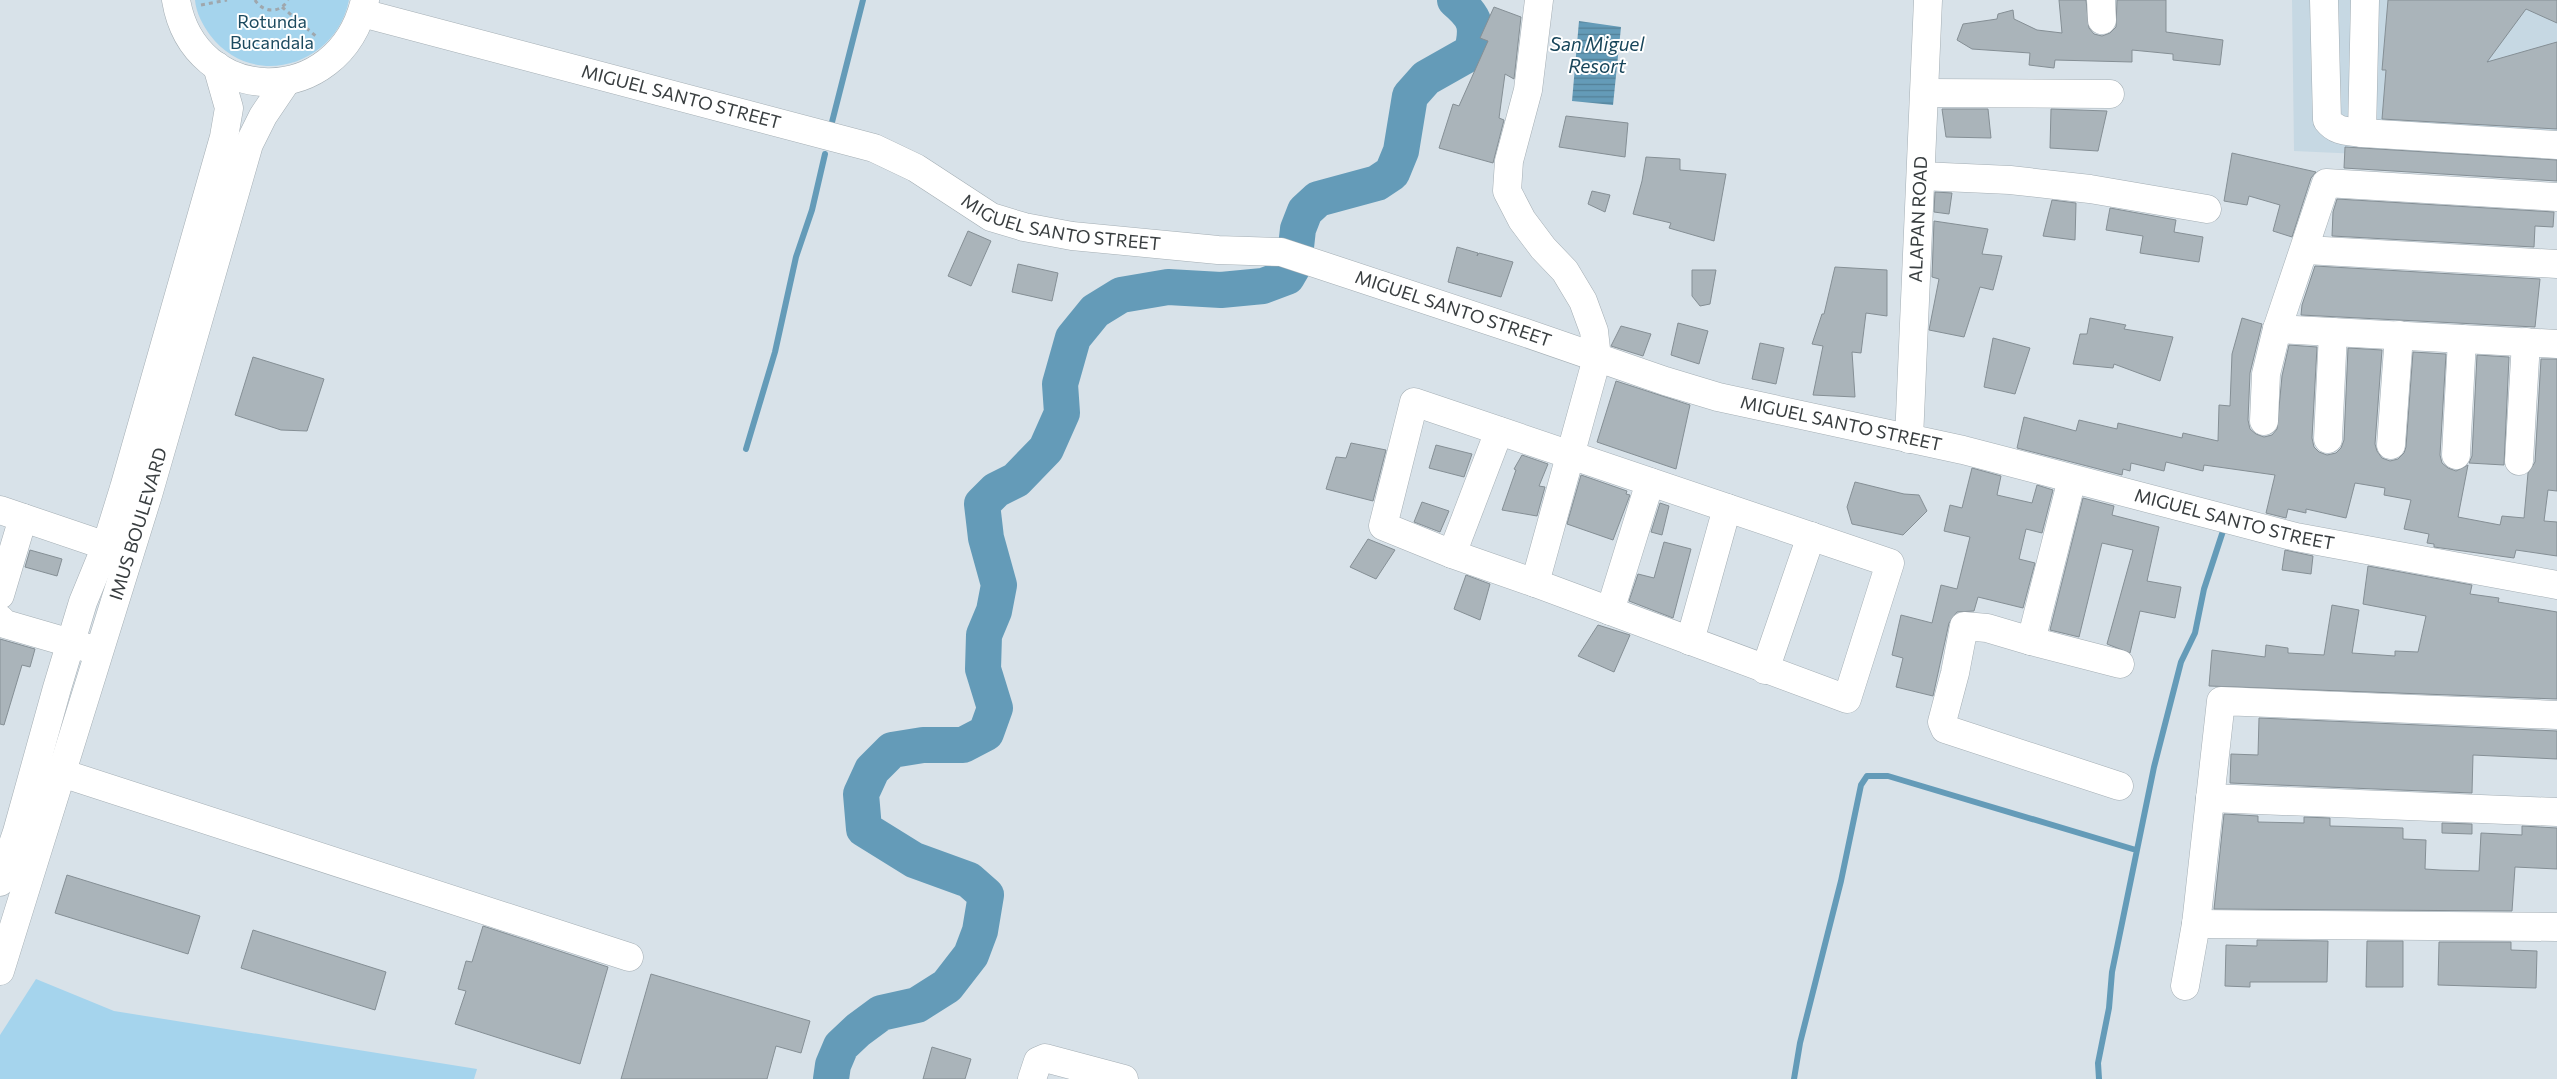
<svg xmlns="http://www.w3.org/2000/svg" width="2557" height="1079" font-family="Commissioner,sans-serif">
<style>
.built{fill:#c6d8e3}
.green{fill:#a5d4ed}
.water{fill:url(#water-rules)}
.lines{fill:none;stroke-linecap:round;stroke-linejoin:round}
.stream{stroke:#649bb8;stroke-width:6}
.river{stroke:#649bb8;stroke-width:36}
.building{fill:#aab4ba;stroke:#858f95}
.minor-casing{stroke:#a4aeb4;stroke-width:29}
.major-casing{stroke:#a4aeb4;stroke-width:29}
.path{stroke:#9fa7ad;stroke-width:3;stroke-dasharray:4 4;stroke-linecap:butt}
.minor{stroke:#fff;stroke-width:28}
.major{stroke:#fff;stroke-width:28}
.labels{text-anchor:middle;stroke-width:4;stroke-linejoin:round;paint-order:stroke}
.park-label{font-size:18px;fill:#1c4a5f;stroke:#fff}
.street-label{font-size:18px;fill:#393e40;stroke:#fff}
.water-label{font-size:19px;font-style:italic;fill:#17455a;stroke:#fff}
</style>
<defs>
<pattern id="water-rules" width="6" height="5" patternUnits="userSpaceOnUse" patternTransform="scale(1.25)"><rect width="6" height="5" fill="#649bb8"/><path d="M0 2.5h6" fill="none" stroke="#538097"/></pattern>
</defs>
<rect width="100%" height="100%" fill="#d8e2e9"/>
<path class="built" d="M2292,0H2557V163L2294,151Z"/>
<path class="green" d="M195,0H349C336,66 252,91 210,35C203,25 196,13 195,0Z
M36,979L114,1011L477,1069L474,1079H0V1035Z"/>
<path class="water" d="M1579,21L1621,27L1613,105L1572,101Z"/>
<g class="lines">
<path class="stream" d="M830,130L863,0
M746,449L775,352L796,257L812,210L825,154
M1794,1079L1800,1043L1841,881L1861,785L1867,776H1888L2136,850
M2099,1079L2098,1063L2109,1008L2112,972L2154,767L2181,662L2195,633L2204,589L2223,531"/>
<path class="river" d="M831,1079L833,1065L841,1046L858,1030L881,1013L917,1005L947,986L971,955L980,931L986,895L969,880L914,860L864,829L861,794L872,770L892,750L923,745H963L986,733L995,708L983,669L984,635L994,611L999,585L986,538L982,504L996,490L1016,480L1046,449L1062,413L1060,384L1073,338L1095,311L1121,295L1168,287L1221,290L1263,286L1287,277L1294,265L1298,229L1305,211L1318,199L1377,183L1392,173L1401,151L1410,96L1426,78L1472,52C1478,25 1476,18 1455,0"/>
</g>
<path class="building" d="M2059,0H2086L2089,28L2094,34L2102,36L2110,33L2116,27L2117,0H2166V32L2223,40L2220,65L2173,60V54L2132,50V62L2055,60L2054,68L2029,65L2030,53L1972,49L1957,40L1963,24L1997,19L1998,14L2013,10L2014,19L2037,30L2062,33Z
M2388,0H2557V23L2526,9L2487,62L2557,42V129L2382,119L2386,70H2382Z
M1494,7L1521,17L1514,79L1505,74L1499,118L1504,120L1493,163L1439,148L1453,104L1459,106L1488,41L1480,38Z
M1942,109H1988L1991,138L1946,137Z
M2051,109L2107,111L2098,151L2050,148Z
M1566,116L1628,123L1625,157L1559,147Z
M2345,147L2557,160V181L2344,168Z
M2232,153L2316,172L2311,178L2292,237L2273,231L2280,205L2249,196L2247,205L2224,201Z
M1646,157L1680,159V170L1726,174L1714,241L1669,228L1671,223L1633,214L1642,181Z
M1592,191L1610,195L1605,212L1588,204Z
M1935,192L1952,193L1949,214L1934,212Z
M2337,199L2554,212L2553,227L2535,226L2534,247L2332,236L2333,212Z
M2052,200L2076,203L2075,240L2043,236Z
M2110,208L2176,220L2174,232L2203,237L2199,262L2140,253L2143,236L2106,230Z
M1934,221L1988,229L1982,254L2002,256L1993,290L1980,287L1964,337L1929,330L1939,279L1932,277Z
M968,231L991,241L971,286L948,276Z
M1457,247L1478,253L1477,256L1479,253L1513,262L1501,297L1448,282Z
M1018,264L1058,273L1052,301L1012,292Z
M2315,266L2540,279L2535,327L2301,315L2302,305Z
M1835,267L1887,270V316L1866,313L1861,353L1852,352L1855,397L1813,395L1823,346L1812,344L1822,314H1824Z
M1692,270H1716L1710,304L1700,306L1692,296Z
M2090,318L2126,325L2124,329L2173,337L2160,381L2114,364L2113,368L2073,364L2080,334H2087Z
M2242,318L2262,324L2250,373L2248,420L2250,429L2256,434L2264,437L2272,435L2277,429L2282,376L2289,345L2317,347L2312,438L2314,447L2319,452L2327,455L2336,453L2341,448L2344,440L2348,348L2382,350L2375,444L2377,451L2382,458L2390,461L2398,459L2404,453L2406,447L2413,352L2446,354L2440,455L2442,463L2448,468L2456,471L2468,465L2458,517L2500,525L2502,516L2524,518L2528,473L2535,462L2541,359H2557V491L2548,490L2544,521L2557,522V556L2516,550L2514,558L2434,547V544L2427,543L2429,534L2404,529L2411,500L2384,495L2385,488L2355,483L2346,518L2306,509V513L2288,509L2286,518L2266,513L2275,475L2204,465L2203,471L2166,462L2164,471L2131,463L2130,471L2123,469L2122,475L2017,448L2024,417L2076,431L2079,420L2117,429L2118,423L2182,438L2183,433L2218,441L2219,405L2230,406L2232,354Z
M1678,323L1708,331L1699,364L1671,355Z
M1621,326L1651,334L1643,356L1611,346Z
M1993,338L2030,348L2015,394L1984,387Z
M1760,343L1784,348L1776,384L1752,379Z
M2477,355L2509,357L2504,465L2469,463L2472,456Z
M253,357L324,379L307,431L281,430L235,415Z
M1616,381L1690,405L1676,469L1597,442Z
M1351,443L1386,450L1373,501L1326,489L1336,457L1346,458Z
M1436,445L1472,454L1464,477L1429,468Z
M1522,455L1548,464L1539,486L1545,487L1537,516L1502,510L1516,470L1514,469Z
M1972,468L2001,476L1997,495L2032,503L2037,485L2053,490L2042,533L2026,529L2019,559L2035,563L2023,608L1978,597L1974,611L1957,612L1949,623L1933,696L1896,687L1903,658L1892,655L1901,615L1932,623L1941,585L1957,589L1970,537L1944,531L1950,505L1962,508Z
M1581,475L1627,491L1626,494L1630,495L1613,540L1567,524Z
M1855,482L1904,494L1919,495L1927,511L1903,535L1852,524L1847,507Z
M2083,498L2114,506L2112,515L2159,527L2147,581L2181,587L2175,618L2140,611L2130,653L2107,644L2133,550L2102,543L2079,637L2050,630Z
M1422,502L1449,511L1440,532L1414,522Z
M1660,503L1669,506L1662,535L1651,532Z
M1368,539L1395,550L1376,579L1350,567Z
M1664,542L1691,549L1673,618L1629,601L1638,574L1654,578Z
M30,550L62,559L57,576L25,567Z
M2285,550L2313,556L2311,574L2282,570Z
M2368,566L2472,585L2470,594L2499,598L2498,602L2557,612V699L2209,686L2212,650L2265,657L2266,645L2288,648V653L2324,655L2332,605L2359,610L2352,653L2395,656V651L2418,652L2426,616L2363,604Z
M1466,575L1490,584L1480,620L1454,609Z
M1598,625L1630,635L1614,672L1578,656Z
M0,639L35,649L30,667L22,665L4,725L0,724Z
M2259,718L2557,731V759L2473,755L2472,793L2230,783L2231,754L2258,755Z
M2224,814L2258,816V822L2304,823V817L2330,818V826L2403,828V839L2426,840L2425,869L2440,870L2479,871L2481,833L2522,835V826L2557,828V869L2515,867L2512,911L2214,909Z
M2442,823L2472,824V834L2442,833Z
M67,875L200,916L188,954L55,913Z
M483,926L608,967L580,1064L455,1024L466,991L458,989L466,961L472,962Z
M253,930L386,972L375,1010L241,968Z
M2257,940L2328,941L2327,982H2250V987L2225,986L2226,945L2257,946Z
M2367,941H2403V987H2366Z
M2439,942H2511V950L2537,951L2536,988L2438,985Z
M651,974L810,1021L801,1053L776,1046L767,1079H621Z
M932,1047L971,1059L965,1079H923Z"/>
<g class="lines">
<defs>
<g id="minor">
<path d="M2101,0L2102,20"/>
<path d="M2324,0L2327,120C2336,132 2348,131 2362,133L2557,145"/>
<path d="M1925,93L2110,94"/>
<path d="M2362,133L2365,0"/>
<path d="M1921,176L2010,180L2090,189L2207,209"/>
<path d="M2306,250L2557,264"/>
<path d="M2277,329L2557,344"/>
<path d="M1414,402L1890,563L1847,699L1535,583L1452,554L1383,526Z"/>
<path d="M2264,421L2266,374L2277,329L2326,183L2557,197"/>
<path id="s1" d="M1909,439L1928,0"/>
<path d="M2328,439L2333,332"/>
<path d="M2391,445L2399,335"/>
<path d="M2456,455L2462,339"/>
<path d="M2519,461L2526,342"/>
<path d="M2072,479L2031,641L2120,664"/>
<path d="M1452,554L1499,431"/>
<path d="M1535,583L1597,358L1594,331L1583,301L1565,271L1543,248L1522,220L1507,191L1509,161L1528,90L1539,0"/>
<path d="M0,595L23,518"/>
<path d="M1610,611L1650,482"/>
<path d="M0,619L5,624L98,651"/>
<path d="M1690,641L1727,508"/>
<path d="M2031,641L1987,628L1964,626L1955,673L1942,722L1945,729L2119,786"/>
<path d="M1765,670L1811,536"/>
<path d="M40,766L629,957"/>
<path d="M2210,798L2557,812"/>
<path d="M2196,924L2557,927"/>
<path d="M2185,986L2196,924L2221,701L2557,715"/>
<path d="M1032,1079L1038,1061L1045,1058L1124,1079"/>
</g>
<g id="major">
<path d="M176,0C194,107 339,112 365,0"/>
<path id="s2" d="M362,13L874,148L916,168L991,217L1024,227L1072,236L1218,250L1281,252L1526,333L1665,381L1718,397L1963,450L2296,537L2557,585"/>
<path d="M0,510L124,552"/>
<path d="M0,882L17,832L57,688L83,602L106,546L124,488L224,137L229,108L217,66"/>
<path id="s3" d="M0,971L148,495L249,144L263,116L286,82"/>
</g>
</defs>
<use href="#minor" class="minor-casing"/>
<use href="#major" class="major-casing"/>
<path class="path" d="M255,0C263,13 280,14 288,0
M201,5L227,0
M282,7L318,38"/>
<use href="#minor" class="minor"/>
<use href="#major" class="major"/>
</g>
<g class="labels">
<g class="park-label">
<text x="272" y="28">Rotunda<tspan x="272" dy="21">Bucandala</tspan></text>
</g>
<g class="street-label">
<text dy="6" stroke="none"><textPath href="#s2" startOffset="330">MIGUEL SANTO STREET</textPath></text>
<text dy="6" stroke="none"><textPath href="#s2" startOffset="735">MIGUEL SANTO STREET</textPath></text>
<text dy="6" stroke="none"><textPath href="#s1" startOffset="220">ALAPAN ROAD</textPath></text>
<text dy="6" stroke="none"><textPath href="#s2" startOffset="1140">MIGUEL SANTO STREET</textPath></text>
<text dy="6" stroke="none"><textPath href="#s2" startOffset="1545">MIGUEL SANTO STREET</textPath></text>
<text dy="6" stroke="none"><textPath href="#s2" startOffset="1950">MIGUEL SANTO STREET</textPath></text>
<text dy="6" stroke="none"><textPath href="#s3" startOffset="468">IMUS BOULEVARD</textPath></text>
</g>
<g class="water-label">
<text x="1597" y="51">San Miguel<tspan x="1597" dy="22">Resort</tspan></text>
</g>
</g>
</svg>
